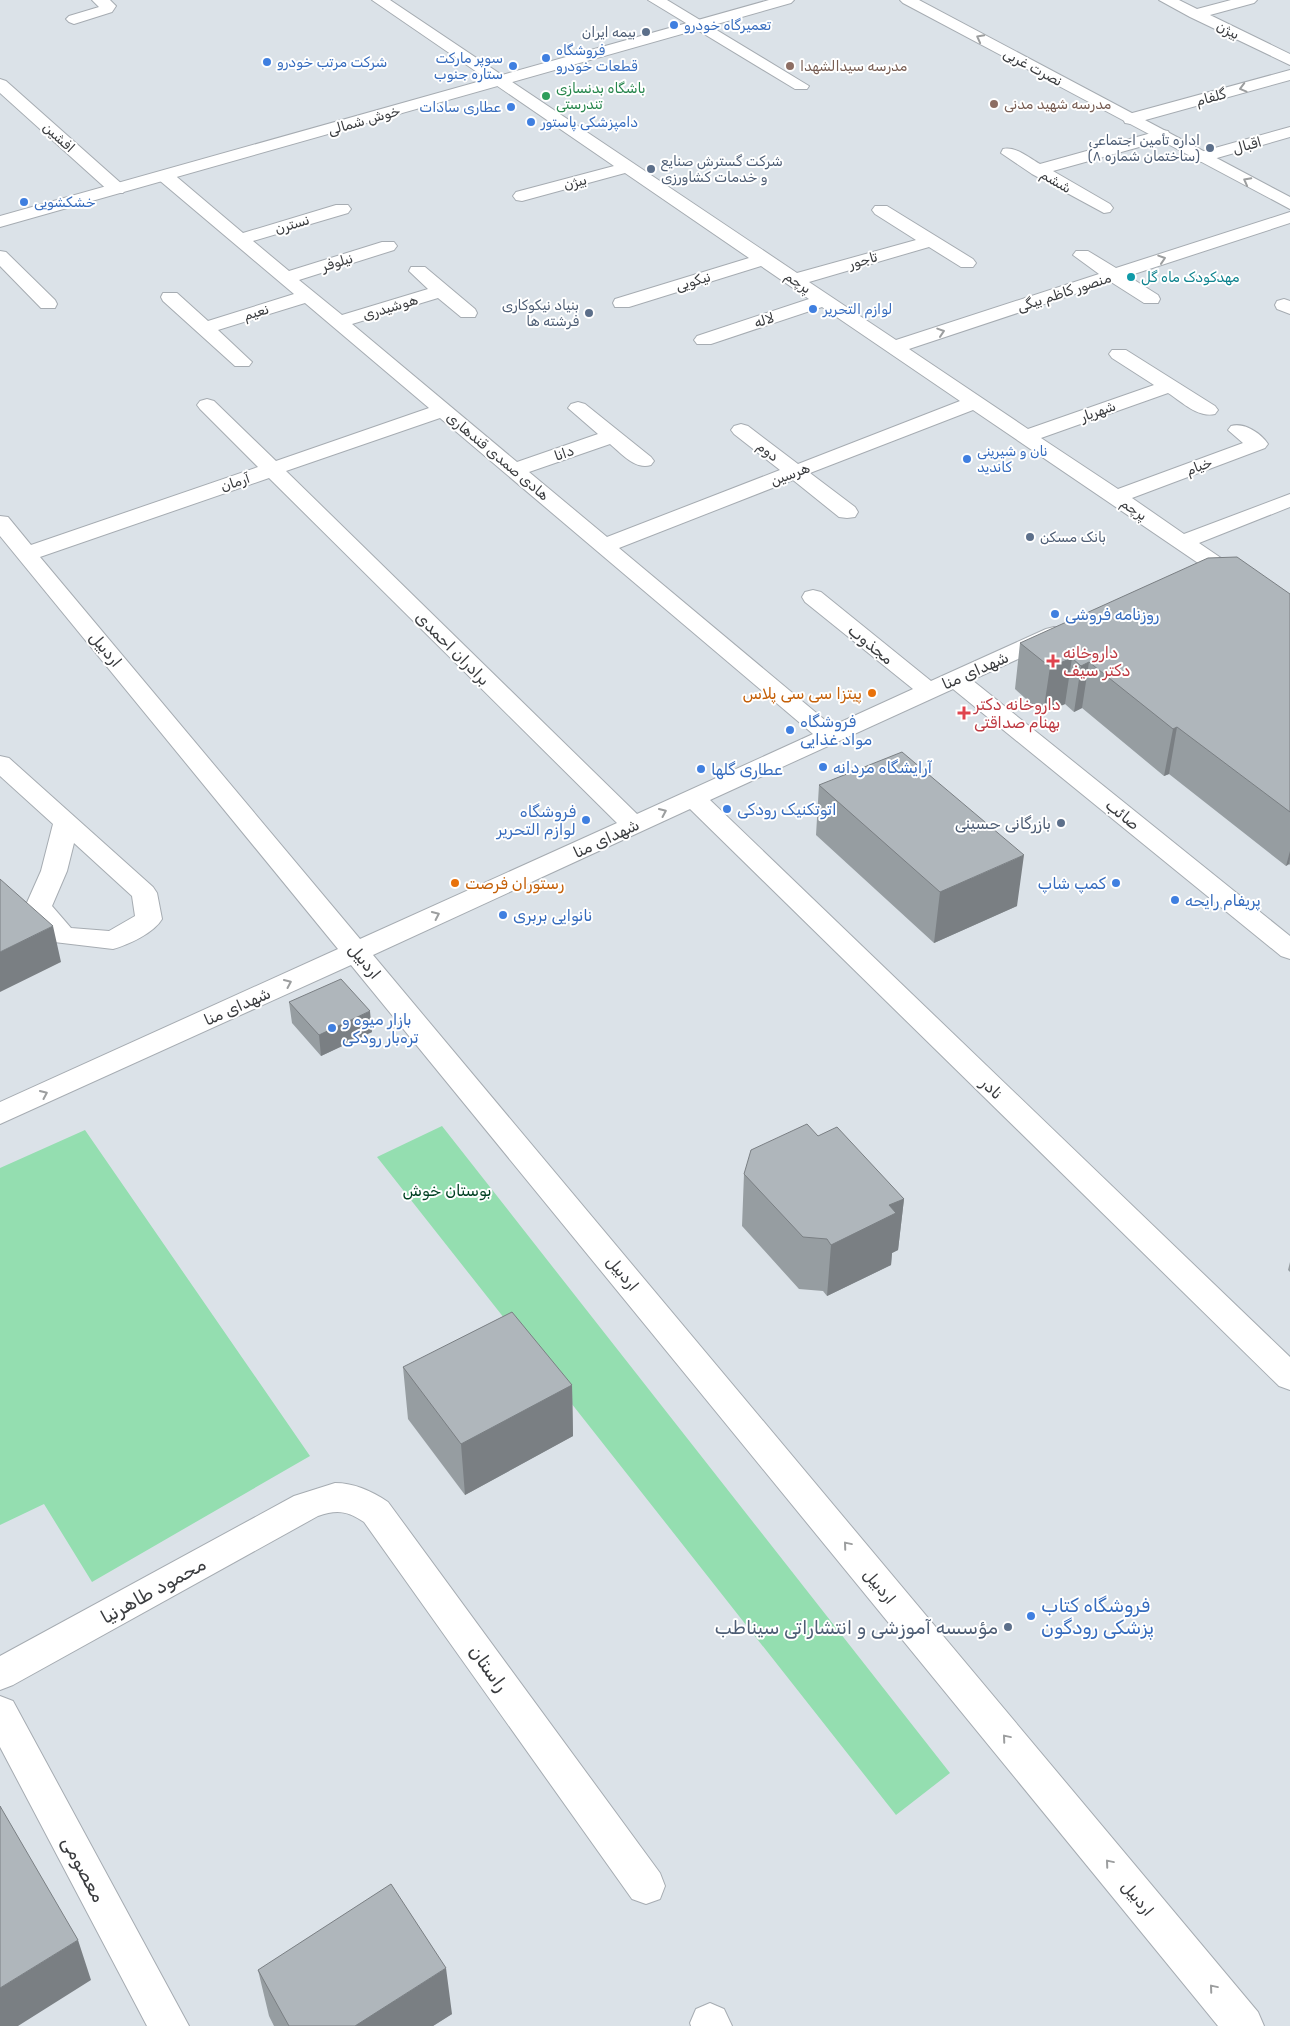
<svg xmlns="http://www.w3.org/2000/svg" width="1290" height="2026" font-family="Rubik,Vazirmatn,sans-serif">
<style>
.green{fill:#94deb0}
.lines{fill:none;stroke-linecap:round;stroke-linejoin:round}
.minor-casing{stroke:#a6acb2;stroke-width:2}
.major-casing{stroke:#a6acb2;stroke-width:2}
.minor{fill:#fff;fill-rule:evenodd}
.major{fill:#fff;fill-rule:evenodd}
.wall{fill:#969da1}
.shaded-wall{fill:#7a7f83}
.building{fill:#afb6bb;stroke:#7a7f83}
.oneway{stroke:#9c9e9f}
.shop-dot{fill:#3f7fe0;stroke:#fff;stroke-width:2}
.service-dot{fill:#5c6f8a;stroke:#fff;stroke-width:2}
.education-dot{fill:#8d6e63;stroke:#fff;stroke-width:2}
.leisure-dot{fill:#2e9e5b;stroke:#fff;stroke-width:2}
.culture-dot{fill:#0f9aa8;stroke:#fff;stroke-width:2}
.health-dot{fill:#e0444e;stroke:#fff;stroke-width:2}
.food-dot{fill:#e8710a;stroke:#fff;stroke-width:2}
.labels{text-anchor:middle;stroke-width:4;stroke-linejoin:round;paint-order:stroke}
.far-shop-label{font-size:14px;fill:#366cbe;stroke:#fff;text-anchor:start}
.far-street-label{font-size:14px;fill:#3a3c3f;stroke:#fff}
.far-service-label{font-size:14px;fill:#4e5e75;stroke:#fff;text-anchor:end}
.far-education-label{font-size:14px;fill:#785e54;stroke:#fff;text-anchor:start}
.far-leisure-label{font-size:14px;fill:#27864d;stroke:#fff;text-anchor:start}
.far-culture-label{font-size:14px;fill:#0d838f;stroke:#fff;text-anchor:start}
.shop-label{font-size:16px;fill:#366cbe;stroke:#fff;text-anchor:start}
.street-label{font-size:16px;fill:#3a3c3f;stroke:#fff}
.health-label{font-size:16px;fill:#be3a42;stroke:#fff;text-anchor:start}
.food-label{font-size:16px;fill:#c56008;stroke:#fff;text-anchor:end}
.service-label{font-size:16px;fill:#4e5e75;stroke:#fff;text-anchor:end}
.park-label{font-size:16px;fill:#004023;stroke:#fff}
.near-street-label{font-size:19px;fill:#3a3c3f;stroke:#fff}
.near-shop-label{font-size:19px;fill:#366cbe;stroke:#fff;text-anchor:start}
.near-service-label{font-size:19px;fill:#4e5e75;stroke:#fff;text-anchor:end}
</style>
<rect width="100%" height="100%" fill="#dbe2e8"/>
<path class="green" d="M442,1126L950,1773L896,1815L377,1157Z
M85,1130L310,1456L92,1582L44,1504L0,1525V1168Z"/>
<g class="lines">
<defs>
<path id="minor" d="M92,0H110L116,6L112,12L74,24L69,22L66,19L69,16L99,7Z
M372,0H390L797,273L916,240L875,214L872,210L875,206H887L973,259L976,263L973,267H961L929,247L809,282L896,340L1099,274L1073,255L1076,251H1088L1116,268L1290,212V223L1128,276L1158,295L1160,299L1158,303H1144L1111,282L909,349L1028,429L1154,385L1112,358L1109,354L1112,350H1126L1215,406L1218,410L1215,414C1198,418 1182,402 1168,393L1041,438L1118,489L1243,443L1228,430L1231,426C1244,422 1261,433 1268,444L1265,448L1132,498L1184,534L1290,494V507L1199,543L1290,605V622L1282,620L973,410L810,473L855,507L858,512L855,517L847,518L839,517L793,480L619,548L832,726L913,689L805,602L802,597L805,592L813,590L821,592L931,681L1046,629L1054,627L1062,629L1065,634L1062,639L972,680L1290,936V959L1281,956L953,689L710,800L1290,1357V1390L1279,1386L690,809L373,955L1258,2012L1264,2026H1218L351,965L0,1124V1102L338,949L0,536V516L8,517L31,545L258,467L200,409L197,405L200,401L207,399L214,401L276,461L429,408L305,303L218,330L252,362L249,366H235L163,301L161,297L163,293H177L208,321L294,294L159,180L156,176L159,172H171L243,233L336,205H348L351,209L348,213L253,241L289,271L382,242H394L397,246L394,250L299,280L342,315L428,289L409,271L411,267H425L475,309L477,313L475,317H461L438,298L352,324L517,462L598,434L568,408L571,404L578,402L585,404L651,457L654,461L651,465C635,470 622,454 610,444L529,472L607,537L780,470L734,434L731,430L734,426L741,424L748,426L798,464L960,401L822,307L711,344H697L694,340L697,336L809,299L761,266L629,307H615L613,303L615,299L749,258L625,173L522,201L516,200L513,196L516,192L614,166ZM440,418L813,734L637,814L286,471ZM269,478L617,823L360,939L40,557Z
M648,0H667L809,86L807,89H795Z
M1159,0H1179L1197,9L1231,0H1257L1254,3L1210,15L1290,54V65L1190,17Z
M1290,70V80L1131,124L1125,123L1123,119L1125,115Z
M0,79L6,81L123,185L126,189L123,193H111L0,93Z
M1290,127V137L1203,162L1197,161L1194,157L1197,153Z
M1162,130L1168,131L1170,135L1168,139L1053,171L1110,204L1113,208L1110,212L1104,213L1032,174L1001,153L1003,149C1016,146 1029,158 1040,164Z
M0,251L6,252L55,300L57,304L55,308H41L0,266Z
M1284,299L1290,301V314L1277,309L1275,305L1277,301Z
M0,756L9,758L153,887L157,893L162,919C154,933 128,945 113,949L54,942L25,907L41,871L53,824L0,776ZM74,843L132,896L135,916L109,931L71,928L52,906L67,871Z
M335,1483C354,1483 372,1491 388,1502L660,1873L665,1886L660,1899L646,1904L632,1899L364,1522C348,1511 337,1509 318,1516L13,1685L0,1690V1656L294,1496Z
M0,1696L13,1701L189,2026H147L0,1747Z
M710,2003L724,2009L732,2026H691L690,2023L696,2009Z"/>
<path id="major" d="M769,0H794L791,3L0,227V216Z
M900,0H919L1290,197V209L903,3Z"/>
</defs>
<use href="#minor" class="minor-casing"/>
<use href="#major" class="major-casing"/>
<use href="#minor" class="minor"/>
<use href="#major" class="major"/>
</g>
<path class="wall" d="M1290,594V865L1289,864L1286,866L1169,774L1164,776L1082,708L1074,712L1065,704L1043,714L1015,689L1020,643Z
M819,785L1017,906L934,943L816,835Z
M289,1002L372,1032L321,1056L292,1023Z
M818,1136L904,1199L898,1250L892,1253L891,1265L827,1296L823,1291L799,1289L742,1226L744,1174Z
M1290,1262V1272L1288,1270Z
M403,1367L572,1385L573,1436L465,1495L408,1419Z
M258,1970L452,2014L433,2026H274L269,2016Z"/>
<path class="shaded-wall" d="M1072,658L1065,704L1043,714L1050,667Z
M1089,662L1082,708L1074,712L1081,666Z
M1177,727L1169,774L1164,776L1173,729Z
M1290,851V859L1289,864L1286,866Z
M1024,855L1017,906L934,943L940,892Z
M53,926L61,962L0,992V952Z
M370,1011L372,1032L321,1056L319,1035Z
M904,1199L898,1250L892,1253L891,1265L827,1296L831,1245L889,1205Z
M572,1385L573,1436L465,1495L461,1444Z
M78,1940L91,1980L18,2026H0V1988Z
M446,1968L452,2014L433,2026H355Z"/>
<path class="building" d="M1237,557L1290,594V812L1177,727L1173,729L1089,662L1081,666L1072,658L1050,667L1020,643L1208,558Z
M902,752L1024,855L940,892L819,785Z
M0,879L53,926L0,952Z
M341,979L370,1011L319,1035L289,1002Z
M807,1124L818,1136L837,1127L904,1199L889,1205L896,1213L831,1245L827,1239L803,1237L744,1174L751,1150Z
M512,1312L572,1385L461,1444L403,1367Z
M0,1806L78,1940L0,1988Z
M391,1884L446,1968L355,2026H289L258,1970Z"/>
<defs><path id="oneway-chevron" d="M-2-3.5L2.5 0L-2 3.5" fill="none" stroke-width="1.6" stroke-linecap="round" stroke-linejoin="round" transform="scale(1.25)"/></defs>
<g class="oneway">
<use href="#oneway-chevron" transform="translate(980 38) rotate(-152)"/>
<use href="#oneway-chevron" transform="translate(1243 88) rotate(165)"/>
<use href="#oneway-chevron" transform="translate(1247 181) rotate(-152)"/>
<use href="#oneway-chevron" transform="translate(1162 259) rotate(-18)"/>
<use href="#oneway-chevron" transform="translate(941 332) rotate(-18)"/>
<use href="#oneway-chevron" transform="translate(663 812) rotate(-24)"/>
<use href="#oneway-chevron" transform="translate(436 915) rotate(-25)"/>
<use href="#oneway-chevron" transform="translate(288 983) rotate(-24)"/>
<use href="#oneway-chevron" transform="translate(44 1094) rotate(-24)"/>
<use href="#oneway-chevron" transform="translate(847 1545) rotate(-130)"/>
<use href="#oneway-chevron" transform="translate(1006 1738) rotate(-130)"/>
<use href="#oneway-chevron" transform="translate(1109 1863) rotate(-130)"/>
<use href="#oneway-chevron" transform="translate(1213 1988) rotate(-130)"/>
</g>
<g class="shop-dot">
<circle cx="674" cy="25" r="5"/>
<circle cx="546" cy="58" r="5"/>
<circle cx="267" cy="62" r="5"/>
<circle cx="513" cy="66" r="5"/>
<circle cx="511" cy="107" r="5"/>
<circle cx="531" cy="122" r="5"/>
<circle cx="24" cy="202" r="5"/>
<circle cx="813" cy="309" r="5"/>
<circle cx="967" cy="459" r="5"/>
<circle cx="1055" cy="614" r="5"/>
<circle cx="790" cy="730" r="5"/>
<circle cx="823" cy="767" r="5"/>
<circle cx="701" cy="769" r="5"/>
<circle cx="727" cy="809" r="5"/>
<circle cx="586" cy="820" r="5"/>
<circle cx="1116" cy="883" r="5"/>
<circle cx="1175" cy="900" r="5"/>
<circle cx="503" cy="915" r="5"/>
<circle cx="332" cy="1028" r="5"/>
<circle cx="1031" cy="1616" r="5"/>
</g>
<g class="service-dot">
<circle cx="646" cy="32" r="5"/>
<circle cx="1210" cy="148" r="5"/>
<circle cx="651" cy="169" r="5"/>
<circle cx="589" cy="313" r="5"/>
<circle cx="1030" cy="537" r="5"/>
<circle cx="1061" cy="823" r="5"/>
<circle cx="1008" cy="1627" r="5"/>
</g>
<g class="education-dot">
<circle cx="790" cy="66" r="5"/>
<circle cx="994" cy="104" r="5"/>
</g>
<circle class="leisure-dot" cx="546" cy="96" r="5"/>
<circle class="culture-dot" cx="1131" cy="277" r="5"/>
<g class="health-dot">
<path d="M1050.5 653.5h5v5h5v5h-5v5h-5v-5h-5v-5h5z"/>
<path d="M961.5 705.5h5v5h5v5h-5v5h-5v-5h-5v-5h5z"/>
</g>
<g class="food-dot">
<circle cx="872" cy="693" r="5"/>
<circle cx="455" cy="883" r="5"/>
</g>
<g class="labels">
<g class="far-shop-label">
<text x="684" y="30">تعمیرگاه خودرو</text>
<text x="556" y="55">فروشگاه<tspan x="556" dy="16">قطعات خودرو</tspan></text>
<text x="503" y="63" text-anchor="end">سوپر مارکت<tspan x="503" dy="16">ستاره جنوب</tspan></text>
<text x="277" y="67">شرکت مرتب خودرو</text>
<text x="501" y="112" text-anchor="end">عطاری سادات</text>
<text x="541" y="127">دامپزشکی پاستور</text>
<text x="34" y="207">خشکشویی</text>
<text x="823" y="314">لوازم التحریر</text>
<text x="977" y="456">نان و شیرینی<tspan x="977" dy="16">کاندید</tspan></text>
</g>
<g class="far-street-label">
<text transform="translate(1228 30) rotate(26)" y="5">بیژن</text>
<text transform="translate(1033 67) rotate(28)" y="5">نصرت غربی</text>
<text transform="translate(1211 97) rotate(-15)" y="5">گلفام</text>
<text transform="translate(364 120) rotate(-16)" y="5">خوش شمالی</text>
<text transform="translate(59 137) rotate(42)" y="5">افشین</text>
<text transform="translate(1247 145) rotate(-16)" y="5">اقبال</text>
<text transform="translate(1056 181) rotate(30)" y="5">ششم</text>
<text transform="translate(575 182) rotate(-15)" y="5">بیژن</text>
<text transform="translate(292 224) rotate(-17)" y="5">نسترن</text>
<text transform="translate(863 260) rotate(-16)" y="5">تاجور</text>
<text transform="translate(337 262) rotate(-17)" y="5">نیلوفر</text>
<text transform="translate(693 281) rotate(-17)" y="5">نیکویی</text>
<text transform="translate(798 282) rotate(34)" y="5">پرچم</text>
<text transform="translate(1064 292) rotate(-18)" y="5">منصور کاظم بیگی</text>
<text transform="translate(390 307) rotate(-17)" y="5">هوشیدری</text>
<text transform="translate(256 312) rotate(-17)" y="5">نعیم</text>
<text transform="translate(764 320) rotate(-18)" y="5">لاله</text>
<text transform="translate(1098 411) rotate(-19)" y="5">شهریار</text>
<text transform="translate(768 451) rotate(38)" y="5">دوم</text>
<text transform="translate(564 453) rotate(-19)" y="5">دانا</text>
<text transform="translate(498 456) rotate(40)" y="5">هادی صمدی قندهاری</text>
<text transform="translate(1199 466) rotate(-21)" y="5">خیام</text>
<text transform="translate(790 474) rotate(-21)" y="5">هرسین</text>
<text transform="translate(235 482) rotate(-19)" y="5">آرمان</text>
<text transform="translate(1134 509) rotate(34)" y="5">پرچم</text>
</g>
<g class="far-service-label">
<text x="636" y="37">بیمه ایران</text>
<text x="1200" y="145">اداره تأمین اجتماعی<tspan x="1200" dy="16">(ساختمان شماره ۸)</tspan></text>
<text x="661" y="166" text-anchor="start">شرکت گسترش صنایع<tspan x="661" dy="16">و خدمات کشاورزی</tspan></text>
<text x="579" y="310">بنیاد نیکوکاری<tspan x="579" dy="16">فرشته ها</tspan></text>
<text x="1040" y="542" text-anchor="start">بانک مسکن</text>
</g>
<g class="far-education-label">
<text x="800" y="71">مدرسه سیدالشهدا</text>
<text x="1004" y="109">مدرسه شهید مدنی</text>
</g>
<g class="far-leisure-label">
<text x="556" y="93">باشگاه بدنسازی<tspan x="556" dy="16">تندرستی</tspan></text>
</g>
<g class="far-culture-label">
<text x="1141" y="282">مهدکودک ماه گل</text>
</g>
<g class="shop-label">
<text x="1065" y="620">روزنامه فروشی</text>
<text x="800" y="727">فروشگاه<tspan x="800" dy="18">مواد غذایی</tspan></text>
<text x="833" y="773">آرایشگاه مردانه</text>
<text x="711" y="775">عطاری گلها</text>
<text x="737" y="815">اتوتکنیک رودکی</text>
<text x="576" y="817" text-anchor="end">فروشگاه<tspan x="576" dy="18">لوازم التحریر</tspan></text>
<text x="1106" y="889" text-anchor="end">کمپ شاپ</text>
<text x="1185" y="906">پریفام رایحه</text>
<text x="513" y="921">نانوایی بربری</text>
<text x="342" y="1025">بازار میوه و<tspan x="342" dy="18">تره‌بار رودکی</tspan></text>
</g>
<g class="street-label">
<text transform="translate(871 644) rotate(39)" y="6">مجذوب</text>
<text transform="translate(453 648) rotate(45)" y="6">برادران احمدی</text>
<text transform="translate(106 649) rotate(50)" y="6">اردبیل</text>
<text transform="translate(975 670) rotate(-24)" y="6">شهدای منا</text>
<text transform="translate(1123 814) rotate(39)" y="6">صائب</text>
<text transform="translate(606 838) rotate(-25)" y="6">شهدای منا</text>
<text transform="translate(365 961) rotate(50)" y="6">اردبیل</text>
<text transform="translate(237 1006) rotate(-24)" y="6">شهدای منا</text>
<text transform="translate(992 1088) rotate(44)" y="6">نادر</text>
<text transform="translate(623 1273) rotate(50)" y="6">اردبیل</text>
<text transform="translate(880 1586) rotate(50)" y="6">اردبیل</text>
<text transform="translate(1138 1898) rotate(50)" y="6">اردبیل</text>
</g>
<g class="health-label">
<text x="1063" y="658">داروخانه<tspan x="1063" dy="18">دکتر سیف</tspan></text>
<text x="974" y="710">داروخانه دکتر<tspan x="974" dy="18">بهنام صداقتی</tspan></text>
</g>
<g class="food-label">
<text x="862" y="699">پیتزا سی سی پلاس</text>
<text x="465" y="889" text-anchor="start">رستوران فرصت</text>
</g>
<g class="service-label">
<text x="1051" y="829">بازرگانی حسینی</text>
</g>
<g class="park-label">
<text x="447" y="1196">بوستان خوش</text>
</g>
<g class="near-street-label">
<text transform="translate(153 1590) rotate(-29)" y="7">محمود طاهرنیا</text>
<text transform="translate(489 1668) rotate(54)" y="7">راستان</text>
<text transform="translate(84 1869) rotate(62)" y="7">معصومی</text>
</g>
<g class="near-shop-label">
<text x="1041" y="1612">فروشگاه کتاب<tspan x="1041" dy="22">پزشکی رودگون</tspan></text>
</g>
<g class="near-service-label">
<text x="998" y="1634">مؤسسه آموزشی و انتشاراتی سیناطب</text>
</g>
</g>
</svg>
